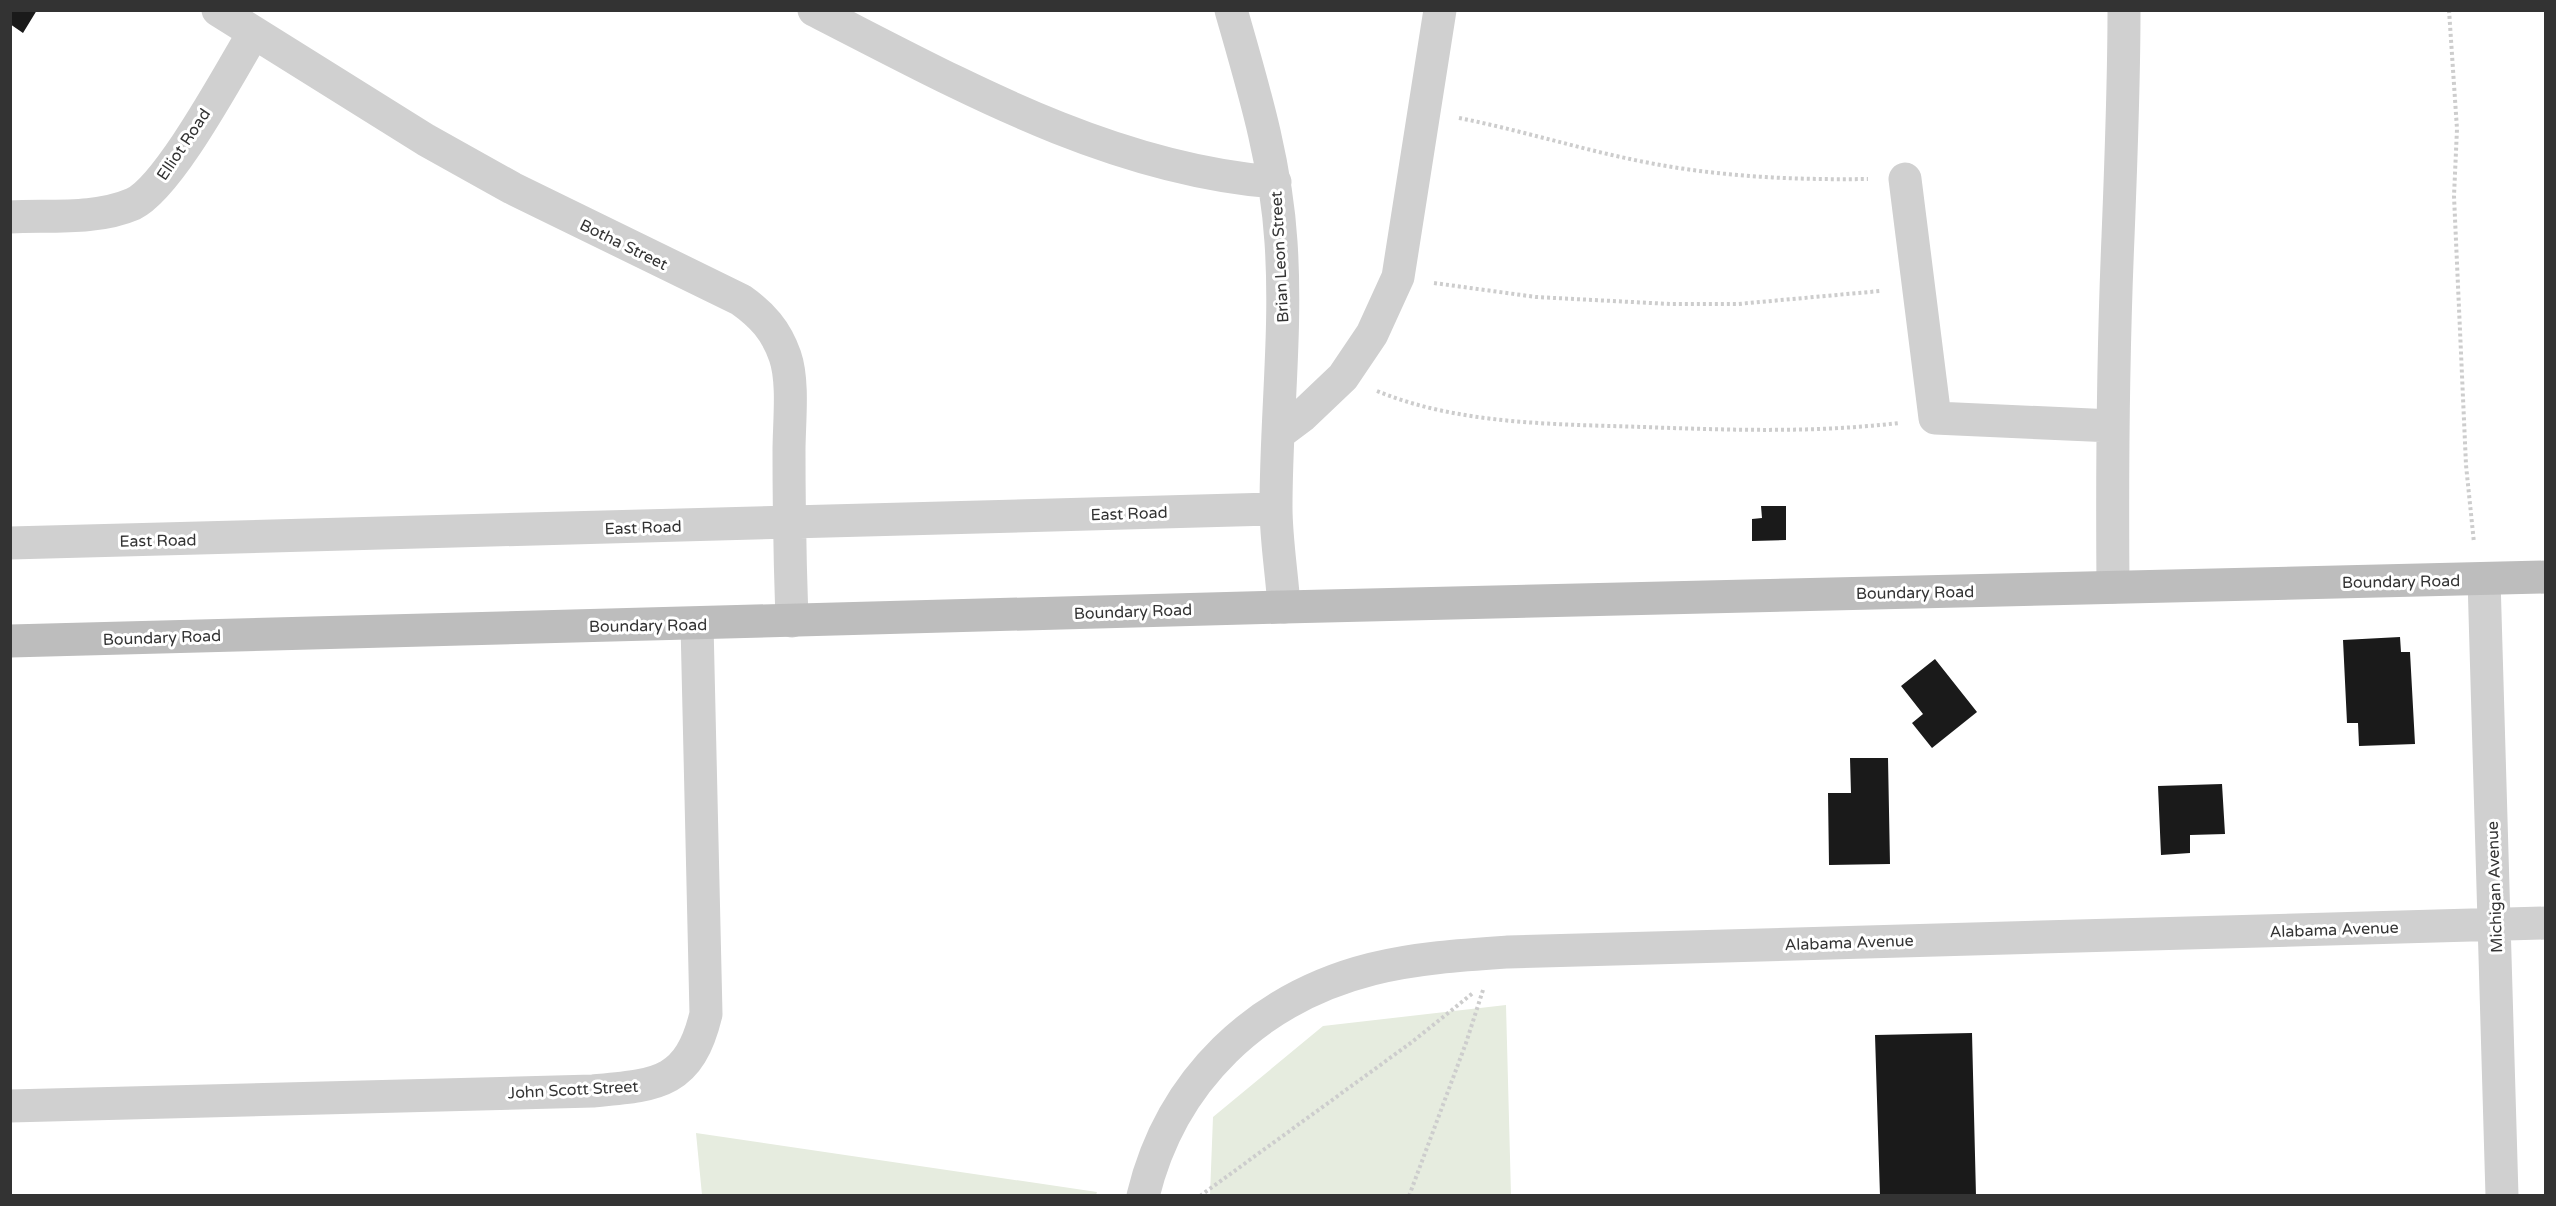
<svg xmlns="http://www.w3.org/2000/svg" width="2556" height="1206" font-family="'Varela Round',sans-serif">
<style>
.green{fill:#e6ecdf}
.building{fill:#1a1a1a}
.lines{fill:none;stroke-linecap:round;stroke-linejoin:round}
.path{stroke:#cdcdcd;stroke-width:4;stroke-dasharray:3 3;stroke-linecap:butt}
.street{stroke:#d0d0d0;stroke-width:33}
.secondary{stroke:#bdbdbd;stroke-width:33}
.labels{text-anchor:middle;stroke-width:6;stroke-linejoin:round;paint-order:stroke}
.street-label{font-size:16px;fill:#333;stroke:#fff}
</style>
<rect width="100%" height="100%" fill="#fff"/>
<path class="green" d="M1506,1005L1511,1195H1210L1213,1117L1323,1026Z
M696,1133L1097,1192L1096,1195H702Z"/>
<path class="building" d="M10,10H37L23,33L10,24Z
M1761,506H1786V540L1752,541V519L1762,518Z
M2400,637L2401,652H2410L2415,744L2359,746L2358,723H2347L2343,640Z
M1935,659L1977,712L1932,748L1912,723L1923,714L1901,686Z
M1850,758H1888L1890,864L1829,865L1828,793H1851Z
M2222,784L2225,834L2190,835V853L2161,855L2158,786Z
M1972,1033L1976,1196H1880L1875,1035Z"/>
<g class="lines">
<path class="path" d="M2449,10L2457,129L2454,196L2466,465L2474,543
M1459,118C1525,131 1589,152 1655,164C1725,177 1797,180 1868,179
M1434,283L1536,297L1670,304H1738L1880,291
M1377,391C1460,425 1555,424 1643,427C1729,430 1814,433 1899,423
M1200,1196L1412,1042L1473,993
M1409,1196L1466,1043L1483,990"/>
<path class="street" d="M218,10L426,140L512,188L741,300C762,315 776,330 785,356C794,382 789,423 789,451C789,508 790,564 792,621
M814,10C959,84 1109,169 1275,182
M1231,10C1253,87 1276,162 1281,242C1287,330 1276,418 1276,507C1276,540 1282,574 1284,607
M1905,179L1935,418L2113,426
M10,217C50,215 96,220 133,204C169,187 230,72 253,34
M1278,434L1302,416L1343,377L1372,334L1398,277L1440,10
M10,543L1276,509
M2484,579L2502,1196
M2113,587C2112,470 2113,354 2118,237C2121,162 2124,86 2124,10
M10,1106L593,1091C658,1085 689,1084 706,1014L697,624
M1143,1196C1171,1080 1257,998 1372,969C1416,958 1463,955 1508,952L2546,923"/>
<path class="secondary" d="M10,641L1284,607L2546,577"/>
</g>
<g class="labels">
<g class="street-label">
<text transform="translate(183 144) rotate(-56)" y="6">Elliot Road</text>
<text transform="translate(624 244) rotate(26)" y="6">Botha Street</text>
<text transform="translate(1279 257) rotate(-93)" y="6">Brian Leon Street</text>
<text transform="translate(1129 513) rotate(-2)" y="6">East Road</text>
<text transform="translate(643 527) rotate(-2)" y="6">East Road</text>
<text transform="translate(158 540) rotate(-1)" y="6">East Road</text>
<text transform="translate(2401 581) rotate(-1)" y="6">Boundary Road</text>
<text transform="translate(1915 592) rotate(-1)" y="6">Boundary Road</text>
<text transform="translate(1133 611) rotate(-2)" y="6">Boundary Road</text>
<text transform="translate(648 625) rotate(-1)" y="6">Boundary Road</text>
<text transform="translate(162 637) rotate(-2)" y="6">Boundary Road</text>
<text transform="translate(2494 887) rotate(-92)" y="6">Michigan Avenue</text>
<text transform="translate(2334 929) rotate(-2)" y="6">Alabama Avenue</text>
<text transform="translate(1849 942) rotate(-2)" y="6">Alabama Avenue</text>
<text transform="translate(573 1089) rotate(-3)" y="6">John Scott Street</text>
</g>
</g>
<rect width="2556" height="1206" fill="none" stroke="#333333" stroke-width="24"/>
</svg>
